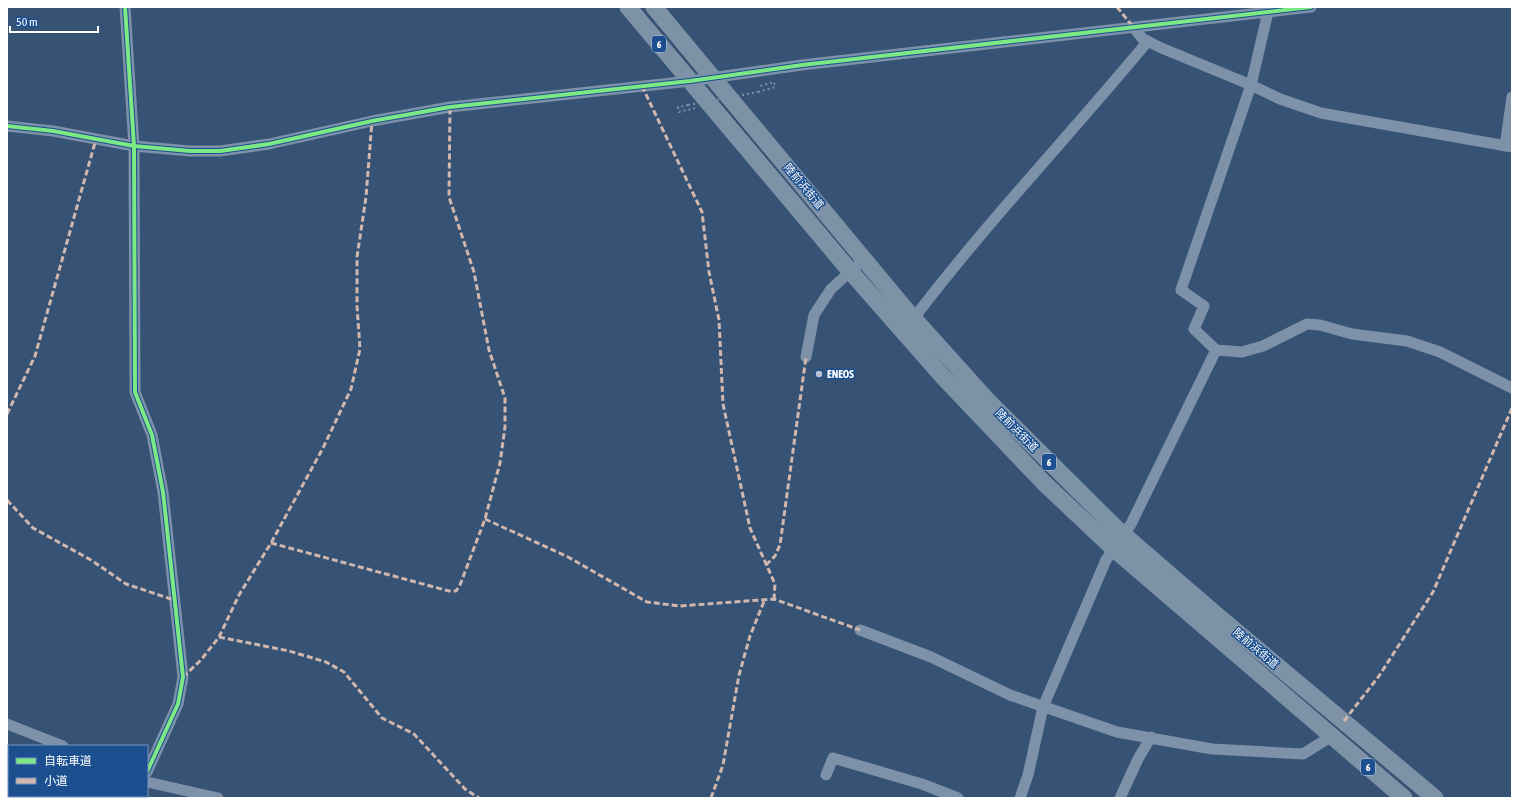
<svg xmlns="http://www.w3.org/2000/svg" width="1519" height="805" font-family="'Asap Condensed','Noto Sans JP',sans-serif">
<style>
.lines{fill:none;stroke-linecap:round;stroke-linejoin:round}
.path{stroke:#7d92a8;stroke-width:2;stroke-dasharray:2 3;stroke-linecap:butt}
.minor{stroke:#7d92a8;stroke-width:11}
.highway{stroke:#7e92a7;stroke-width:17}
.path-bridge{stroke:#7d92a8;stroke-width:2;stroke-dasharray:2 3;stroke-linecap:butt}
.quiet{stroke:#d1b7ad;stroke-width:3;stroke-dasharray:6 3;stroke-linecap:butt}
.cycleway-casing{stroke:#1b4f8f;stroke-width:6}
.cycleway{stroke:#7ce984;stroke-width:4}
.poi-dot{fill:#b9c2ce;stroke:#1b4f8f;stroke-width:1.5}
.labels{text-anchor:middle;stroke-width:3;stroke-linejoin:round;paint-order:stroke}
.shield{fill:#1b4f8f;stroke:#bbcadd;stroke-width:1}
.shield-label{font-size:10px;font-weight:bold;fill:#fff}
.street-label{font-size:11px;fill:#fff;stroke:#1b4f8f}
.poi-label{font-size:11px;font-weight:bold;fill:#fff;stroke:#1b4f8f;text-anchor:start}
</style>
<rect width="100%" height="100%" fill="#365274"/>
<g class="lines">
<path class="path" d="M758,92L775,87L774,82L760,86
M688,105L678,107L679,112L695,108"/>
<path class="minor" d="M125,7L134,146L135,392L152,435L163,492L183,677L178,704L147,772
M1268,12L1251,85L1181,290L1204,306L1194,329L1216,350L1242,352L1263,346L1307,324L1320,325L1352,334L1407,341L1440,352L1512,388
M1134,28L1142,38L1159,47L1251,85L1280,99L1321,113L1512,147
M7,126L53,131L134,146L190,151H220L269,144L372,121L450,107L690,81L802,65L1311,7
M1505,146L1512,97
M914,318C987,222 1071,134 1148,41
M806,357L814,315L831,289L864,259
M860,630L931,657L1010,695L1117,732L1212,749L1303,754L1332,736
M7,724L63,746
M826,775L833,758L922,784L958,798
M147,782L218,798
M40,796L44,798
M7,797L22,796
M128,798L131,796
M1020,798L1028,775L1043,707L1106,560L1131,524L1216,350
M1120,798L1138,759L1151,737"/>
<path class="highway" d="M628,7L850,271L943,377L1044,483L1114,549L1404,798
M654,7L907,311L987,400L1117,529L1213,612L1435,798"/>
<path class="path-bridge" d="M688,105L758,92"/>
<path class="quiet" d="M1117,7L1134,28
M642,86L702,212L709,272L719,320L723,404L750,528L775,584L774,599
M7,414L35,356L96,139
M7,500L33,528L91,560L126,584L174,600
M485,519L568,557L647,602L680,606L774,599L860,630
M271,543L449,591H456L460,585L485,519L500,463L505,427V398L489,350L474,272L449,197L450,107
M766,565L775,556L780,545L806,357
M219,637L289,651L326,662L344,672L382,718L414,734L465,789L479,798
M183,677L201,660L219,637L239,595L271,543L323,448L351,389L360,349L357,306V257L366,197L372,121
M1344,721L1379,676L1433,592L1512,408
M711,798L723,765L739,675L750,636L765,599"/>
<defs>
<path id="cycleway" d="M125,7L134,146L135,392L152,435L163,492L183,677L178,704L147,772
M7,126L53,131L134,146L190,151H220L269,144L372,121L450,107L690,81L802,65L1311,7"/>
</defs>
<use href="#cycleway" class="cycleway-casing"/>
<use href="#cycleway" class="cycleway"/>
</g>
<circle class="poi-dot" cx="819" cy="374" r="4"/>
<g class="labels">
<g class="shield">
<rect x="652" y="36" width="14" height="16" rx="3"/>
<rect x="1042" y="454" width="14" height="16" rx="3"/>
<rect x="1361" y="759" width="14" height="16" rx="3"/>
</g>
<g class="shield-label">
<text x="659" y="48">6</text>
<text x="1049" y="466">6</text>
<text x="1368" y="771">6</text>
</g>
<g class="street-label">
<text transform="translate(804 186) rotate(50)" y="4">陸前浜街道</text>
<text transform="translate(1017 430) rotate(45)" y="4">陸前浜街道</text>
<text transform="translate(1256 648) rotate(40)" y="4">陸前浜街道</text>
</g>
<g class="poi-label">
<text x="827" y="378">ENEOS</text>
</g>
</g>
<rect width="1519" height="805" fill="none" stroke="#ffffff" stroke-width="16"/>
<rect x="8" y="745" width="140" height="52" fill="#1b4f8f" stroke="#7695bc"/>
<rect x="16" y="758" width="20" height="6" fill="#7ce984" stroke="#7695bc"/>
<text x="44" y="765" font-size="12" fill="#ffffff">自転車道</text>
<rect x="16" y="778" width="20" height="6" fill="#d1b7ad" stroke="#7695bc"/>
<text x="44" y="785" font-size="12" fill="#ffffff">小道</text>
<path d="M10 26v6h88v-6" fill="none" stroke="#ffffff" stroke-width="2"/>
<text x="16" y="26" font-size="12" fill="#ffffff" stroke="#1b4f8f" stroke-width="3" paint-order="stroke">50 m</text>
</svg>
